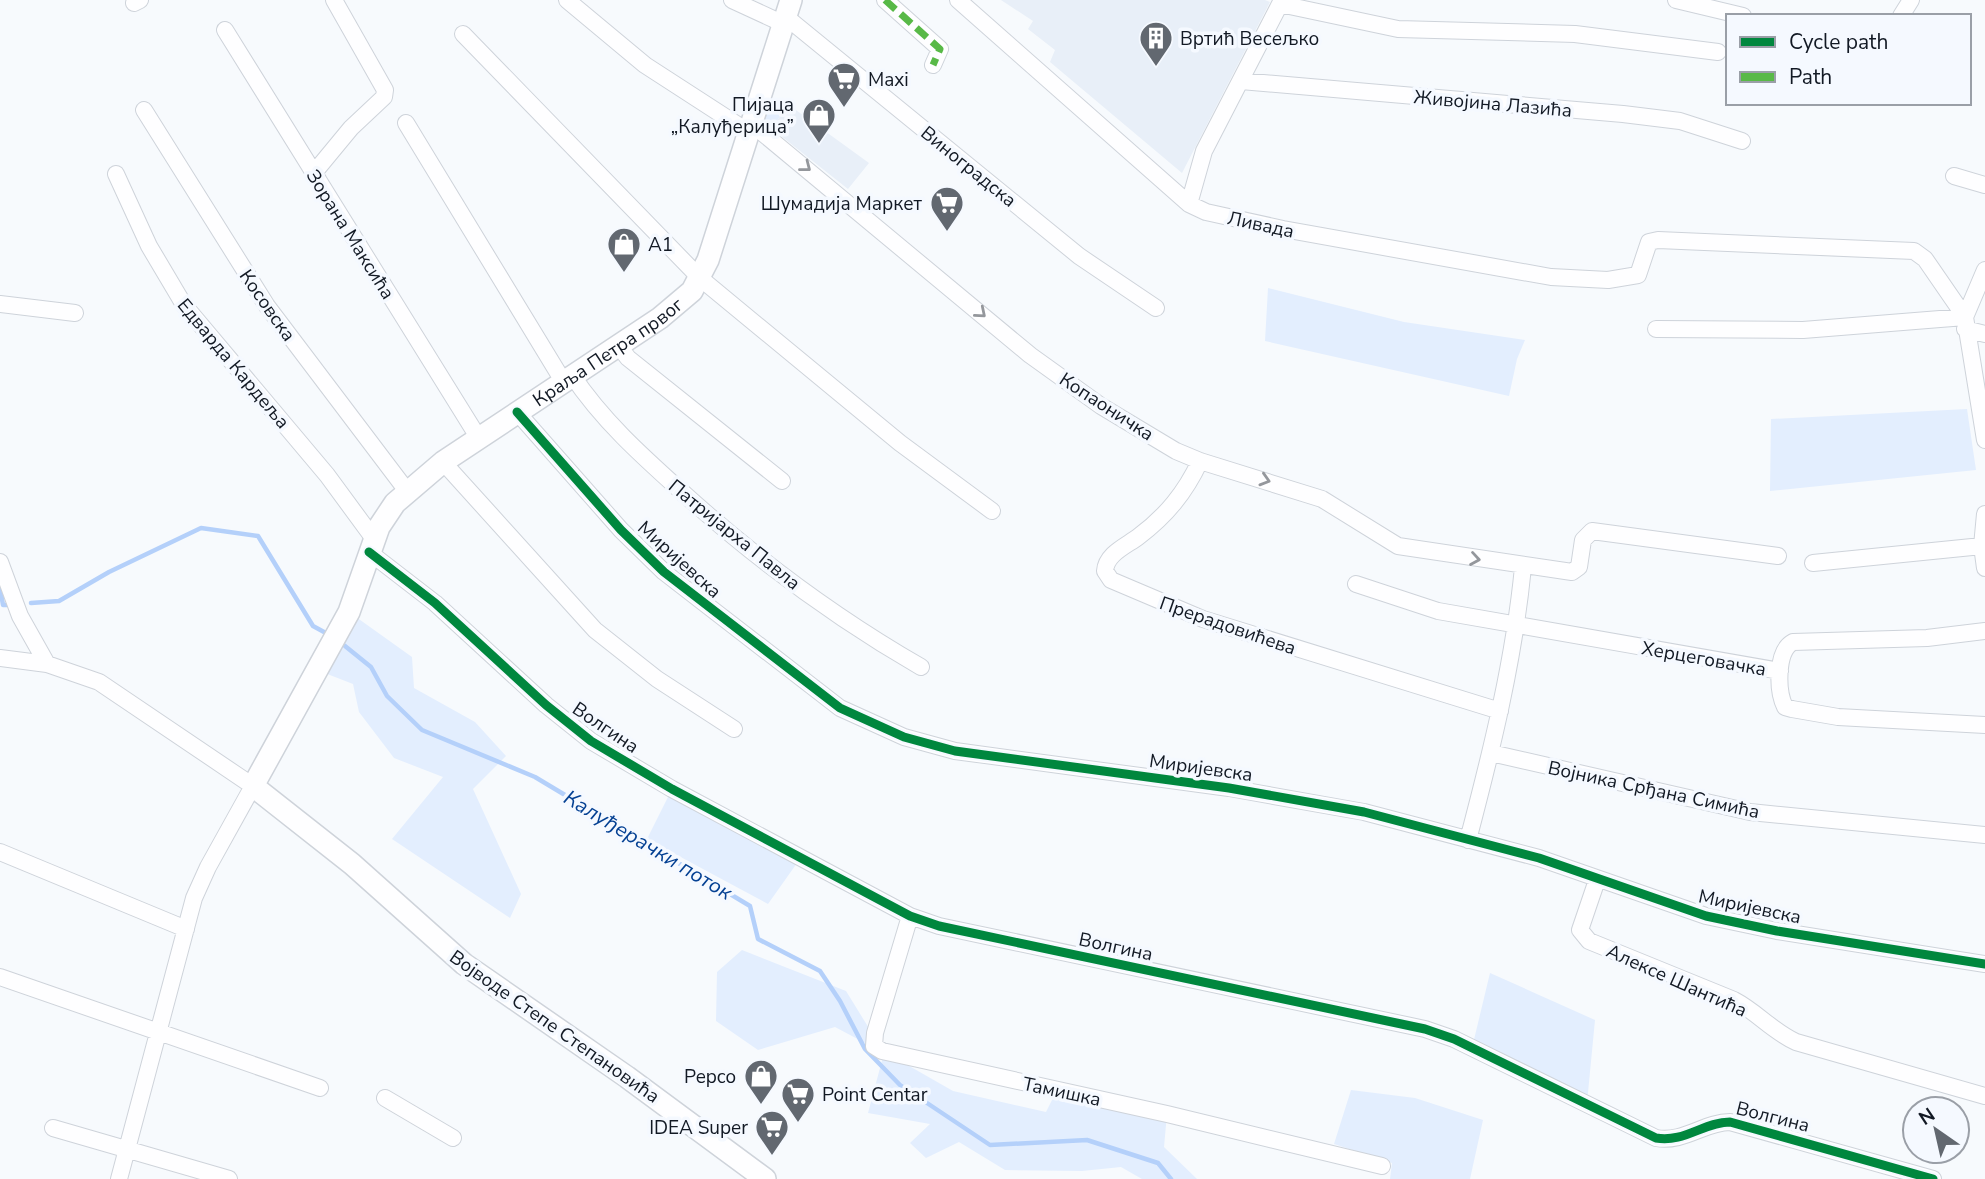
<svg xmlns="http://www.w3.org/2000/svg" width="1985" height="1179" font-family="'Nunito Sans',sans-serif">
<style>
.built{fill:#e8eff8}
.green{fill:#e3eefe}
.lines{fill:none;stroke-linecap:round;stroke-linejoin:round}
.stream{stroke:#b4d0fa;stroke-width:4.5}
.street-casing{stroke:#ced3da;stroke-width:18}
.secondary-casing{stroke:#ced3da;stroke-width:24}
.street{stroke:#fefeff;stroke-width:16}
.secondary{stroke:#fefeff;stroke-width:21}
.quiet{stroke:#58b947;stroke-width:7;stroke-dasharray:14 7;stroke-linecap:butt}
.cycleway-casing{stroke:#f5f9ff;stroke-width:13}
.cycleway{stroke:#00873e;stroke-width:9}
.oneway{stroke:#94979c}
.labels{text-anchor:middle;stroke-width:7;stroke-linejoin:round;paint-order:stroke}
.poi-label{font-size:19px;fill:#121924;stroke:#f5f9ff;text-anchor:start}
.street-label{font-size:19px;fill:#121924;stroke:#f5f9ff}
.water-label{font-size:21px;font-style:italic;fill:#054193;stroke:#f5f9ff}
</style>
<rect width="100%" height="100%" fill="#f7fafd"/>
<path class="built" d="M1001,0H1265L1270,2L1182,173L1050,62L1055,50L1028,29L1033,21Z
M789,105L869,163L848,189L771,128Z"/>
<path class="green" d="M770,98L789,105L771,128L762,122Z
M1268,288L1404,322L1525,340L1517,359L1509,396L1265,341Z
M1967,409L1976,470L1770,491L1771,419Z
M349,612L412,657L414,688L475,722L506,756L473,789L521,894L510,918L392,839L443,777L394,758L359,712L353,684L317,670Z
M672,789L802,856L768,904L647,839Z
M742,950L846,991L883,1051L953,1091L1046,1112L1057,1090L1167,1114L1164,1147L1197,1179H1142L1121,1167L1082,1171L1005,1170L959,1142L926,1158L910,1143L930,1124L868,1113L884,1053L835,1027L758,1050L716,1021L717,972Z
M1490,973L1595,1020L1587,1103L1472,1048Z
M1351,1090L1415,1098L1483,1120L1470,1179H1390L1392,1163L1334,1144Z"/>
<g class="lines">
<path class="stream" d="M0,587L3,605H7
M31,603L59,601L109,572L201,528L258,536L313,626L324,632
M345,646L371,667L387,696L422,730L535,777L750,906L758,939L820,971L840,1001L865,1049L900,1085L990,1145L1087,1140L1158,1163L1171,1179"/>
<defs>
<path id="street" d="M567,0L645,65L750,133
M732,0L784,24
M885,0L940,49L933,65
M958,0L1189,204L1206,212L1283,229L1551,277L1608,280L1638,275L1649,242L1658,240L1914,251L1925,259L1965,317L1985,440
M1676,0L1743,16
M134,3L140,0
M1280,4L1398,29L1575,34L1718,52
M1901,16L1911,0
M786,17L1079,256L1156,308
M225,30L478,437
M463,34L700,278L900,443L992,511
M1241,81L1623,114L1680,121L1742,141
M144,110L267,306L407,491
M406,123L563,381
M753,125L1030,355L1101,406L1176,451L1200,461L1322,499L1398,546L1572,572L1579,567L1583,540L1592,531L1778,556
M116,174L149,246L184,305L327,475L374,539
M313,174L351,128L384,97L385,90L334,0
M1954,176L1985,185
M1189,204L1204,151L1282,0
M0,304L75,313
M1656,329L1803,330L1965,317L1985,270
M1965,329L1985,334
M618,345L628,358L782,481
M572,375C602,420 641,455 681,491C755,558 834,617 921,667
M517,412L621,530L664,572L840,708L904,737L955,751L1229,788L1364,812L1539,858L1706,916L1777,931L1985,964
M1200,461C1185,493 1166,516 1138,537C1126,546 1106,554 1105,571L1111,580L1203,619L1500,711
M443,462L595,630L657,679L734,729
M1985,514L1982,546L1985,568
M369,552L435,603L546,705L591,741L672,789L910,916L939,926L1425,1029L1454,1039L1656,1138C1684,1143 1704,1122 1730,1122L1933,1179
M0,562L20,616L47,664
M1813,563L1982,546
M1356,584L1438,611L1780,671
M1985,631L1927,638L1793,642C1776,651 1777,691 1785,707L1792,709L1838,717L1985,725
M0,658L47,664L99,682L253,786L208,867L194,898L119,1179
M1491,753L1750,812L1985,835
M1468,840C1492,749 1514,660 1523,567
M0,852L186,929
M1597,880L1580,930L1589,941L1734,1000C1757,1012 1772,1031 1796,1042L1985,1096
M910,916L875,1033L874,1046L882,1051L1167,1114L1382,1166
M0,977L320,1088
M385,1098L453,1138
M53,1128L229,1179"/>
<g id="secondary">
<path id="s1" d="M765,1179L627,1077L464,964L352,864L253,786L349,612L379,527L395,503L443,462L660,318L692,291L708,260L791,0"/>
</g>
</defs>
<use href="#street" class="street-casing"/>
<use href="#secondary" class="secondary-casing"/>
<use href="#street" class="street"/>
<use href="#secondary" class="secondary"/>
<path class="quiet" d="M885,0L940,49L933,65"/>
<defs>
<path id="cycleway" d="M517,412L621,530L664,572L840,708L904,737L955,751L1229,788L1364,812L1539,858L1706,916L1777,931L1985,964
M369,552L435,603L546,705L591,741L672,789L910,916L939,926L1425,1029L1454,1039L1656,1138C1684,1143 1704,1122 1730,1122L1933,1179"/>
</defs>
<use href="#cycleway" class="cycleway-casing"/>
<use href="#cycleway" class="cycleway"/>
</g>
<defs><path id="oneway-chevron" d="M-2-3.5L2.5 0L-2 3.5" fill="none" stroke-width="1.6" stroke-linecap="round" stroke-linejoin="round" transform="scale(1.75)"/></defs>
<g class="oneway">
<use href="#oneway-chevron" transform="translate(806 167) rotate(38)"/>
<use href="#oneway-chevron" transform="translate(981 313) rotate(40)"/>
<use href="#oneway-chevron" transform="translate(1265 480) rotate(17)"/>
<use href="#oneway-chevron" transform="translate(1475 559) rotate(9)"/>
</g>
<defs>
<symbol id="building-pin" viewBox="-11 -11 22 30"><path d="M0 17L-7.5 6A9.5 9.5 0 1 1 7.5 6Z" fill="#626870" stroke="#f5f9ff"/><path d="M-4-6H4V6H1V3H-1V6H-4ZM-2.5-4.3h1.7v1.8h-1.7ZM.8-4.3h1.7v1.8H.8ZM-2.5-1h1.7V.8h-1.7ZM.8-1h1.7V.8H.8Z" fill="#fff"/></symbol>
<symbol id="supermarket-pin" viewBox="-11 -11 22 30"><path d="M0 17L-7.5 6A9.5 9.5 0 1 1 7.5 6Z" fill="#626870" stroke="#f5f9ff"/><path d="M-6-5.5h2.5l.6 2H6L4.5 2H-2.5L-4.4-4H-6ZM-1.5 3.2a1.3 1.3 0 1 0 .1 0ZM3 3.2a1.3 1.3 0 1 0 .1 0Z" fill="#fff"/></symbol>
<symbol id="shop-pin" viewBox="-11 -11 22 30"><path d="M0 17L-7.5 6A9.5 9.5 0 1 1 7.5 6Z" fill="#626870" stroke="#f5f9ff"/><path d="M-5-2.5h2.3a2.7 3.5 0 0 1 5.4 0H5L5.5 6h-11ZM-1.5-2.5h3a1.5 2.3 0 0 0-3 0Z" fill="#fff"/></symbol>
</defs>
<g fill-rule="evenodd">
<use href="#building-pin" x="1137" y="19" width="38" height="52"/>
<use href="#supermarket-pin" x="825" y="60" width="38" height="52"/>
<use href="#shop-pin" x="800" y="96" width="38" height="52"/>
<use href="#supermarket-pin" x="928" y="184" width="38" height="52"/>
<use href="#shop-pin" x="605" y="225" width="38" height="52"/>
<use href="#shop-pin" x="742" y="1057" width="38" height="52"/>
<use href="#supermarket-pin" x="779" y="1075" width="38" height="52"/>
<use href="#supermarket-pin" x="753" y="1108" width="38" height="52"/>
</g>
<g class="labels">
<g class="poi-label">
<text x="1180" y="45">Вртић Весељко</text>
<text x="868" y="86">Maxi</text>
<text x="794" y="111" text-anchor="end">Пијаца<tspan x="794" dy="22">„Калуђерица”</tspan></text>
<text x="922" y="210" text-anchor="end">Шумадија Маркет</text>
<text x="648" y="251">A1</text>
<text x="736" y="1083" text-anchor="end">Pepco</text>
<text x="822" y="1101">Point Centar</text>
<text x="748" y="1134" text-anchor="end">IDEA Super</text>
</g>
<g class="street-label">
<text transform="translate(1493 103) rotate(5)" y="7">Живојина Лазића</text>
<text transform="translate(969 166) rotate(39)" y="7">Виноградска</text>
<text transform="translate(1261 224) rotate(12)" y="7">Ливада</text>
<text transform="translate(351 234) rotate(58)" y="7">Зорана Максића</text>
<text transform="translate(268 305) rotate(55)" y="7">Косовска</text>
<text dy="7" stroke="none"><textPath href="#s1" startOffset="1225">Краља Петра првог</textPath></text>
<text transform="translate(234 363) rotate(50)" y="7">Едварда Кардеља</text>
<text transform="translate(1107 406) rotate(33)" y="7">Копаоничка</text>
<text transform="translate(735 534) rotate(39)" y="7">Патријарха Павла</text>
<text transform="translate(680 559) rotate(42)" y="7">Миријевска</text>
<text transform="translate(1228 625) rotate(19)" y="7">Прерадовићева</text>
<text transform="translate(1704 658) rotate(10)" y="7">Херцеговачка</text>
<text transform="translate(606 727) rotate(34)" y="7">Волгина</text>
<text transform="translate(1201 767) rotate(8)" y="7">Миријевска</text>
<text transform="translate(1654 789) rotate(12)" y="7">Војника Срђана Симића</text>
<text transform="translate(1750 906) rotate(12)" y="7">Миријевска</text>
<text transform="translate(1116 946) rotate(12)" y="7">Волгина</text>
<text transform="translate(1677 980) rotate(24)" y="7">Алексе Шантића</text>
<text transform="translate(555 1026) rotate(35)" y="7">Војводе Степе Степановића</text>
<text transform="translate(1062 1091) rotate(12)" y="7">Тамишка</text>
<text transform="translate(1773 1116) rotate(14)" y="7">Волгина</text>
</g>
<g class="water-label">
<text transform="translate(648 845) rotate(31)" y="7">Калуђерачки поток</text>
</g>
</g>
<rect x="1726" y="14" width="245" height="91" fill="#f5f9ff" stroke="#9a9fa7" stroke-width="2"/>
<rect x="1740" y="37" width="35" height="10" fill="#00873e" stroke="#9a9fa7" stroke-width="2"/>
<text x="1789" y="49" font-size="21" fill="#121924">Cycle path</text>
<rect x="1740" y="72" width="35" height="10" fill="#58b947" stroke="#9a9fa7" stroke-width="2"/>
<text x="1789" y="84" font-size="21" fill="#121924">Path</text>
<g transform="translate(1936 1130) rotate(326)"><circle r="33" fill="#f5f9ff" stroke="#9a9fa7" stroke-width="2"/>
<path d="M0-5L12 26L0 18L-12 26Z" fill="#626870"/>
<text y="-10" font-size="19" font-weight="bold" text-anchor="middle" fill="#121924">N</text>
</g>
</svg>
